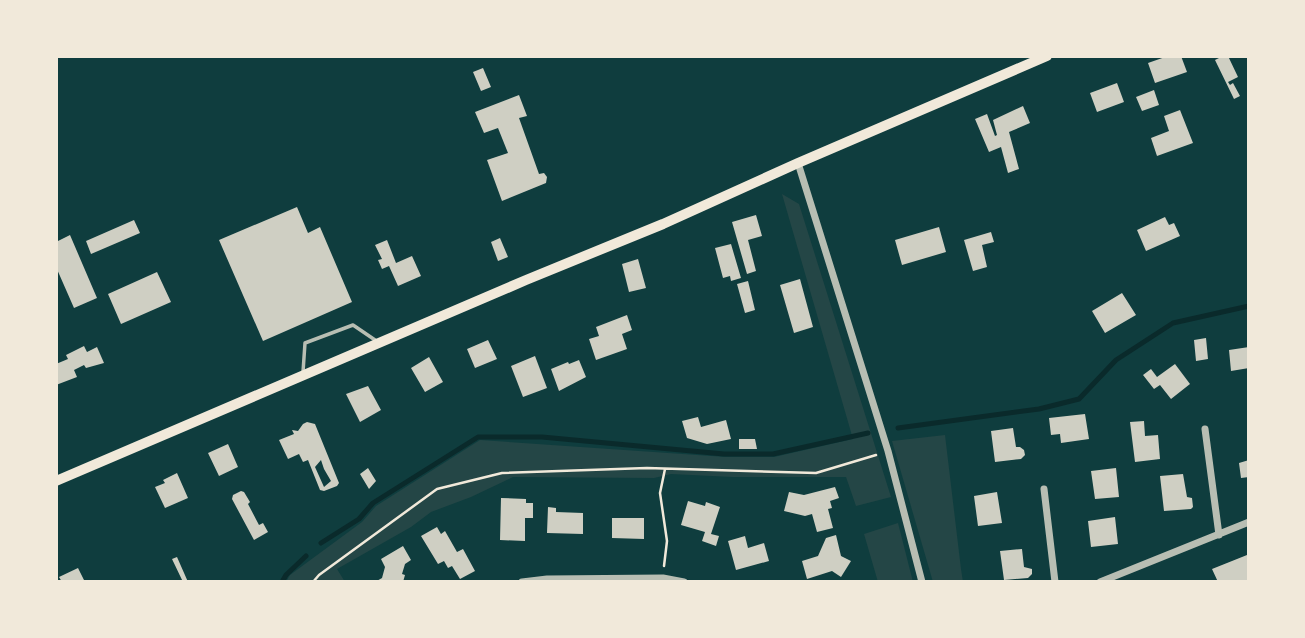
<svg xmlns="http://www.w3.org/2000/svg" width="1305" height="638" font-family="Helvetica,sans-serif">
<style>
.green{fill:#244646}
.lines{fill:none;stroke-linecap:round;stroke-linejoin:round}
.stream{stroke:#0a2a2b;stroke-width:5}
.building{fill:#cfcfc3;fill-rule:evenodd}
.path{stroke:#f1e9da;stroke-width:2.5}
.service{stroke:#b8beb3;stroke-width:3.5}
.minor{stroke:#b8beb3;stroke-width:7}
.secondary{stroke:#f1e9da;stroke-width:10}
</style>
<rect width="100%" height="100%" fill="#0f3d3e"/>
<path class="green" d="M782,194L799,204L891,497L856,506L846,477H733L671,474L654,478L513,477L471,497L431,512L411,527L337,569L345,582H286L290,575L362,522L376,506L480,440L726,457H774L853,439Z
M945,435L961,569L963,582H933L892,441Z
M898,523L913,582H878L864,534Z"/>
<g class="lines">
<path class="stream" d="M898,428L1039,409L1079,399L1116,360L1173,323L1249,306
M321,543L359,519L373,503L478,437H542L724,454H773L868,433
M282,582L286,575L306,556"/>
</g>
<path class="building" d="M1168,56H1181L1187,72L1155,83L1148,63Z
M1218,56H1228L1238,77L1228,82L1230,85L1233,83L1240,96L1234,99L1215,60L1219,58Z
M483,68L491,87L481,91L473,72Z
M1117,83L1124,102L1097,112L1090,93Z
M1154,90L1159,105L1142,111L1136,97Z
M519,95L527,116L519,118L539,174L544,173L547,177L546,183L502,201L487,160L508,153L498,128L484,133L475,112Z
M1023,106L1030,123L1009,132L1019,169L1008,173L1001,147L989,152L975,119L987,114L995,136L997,135L993,120Z
M1180,110L1193,143L1157,156L1151,138L1169,131L1164,116Z
M297,207L308,233L320,227L352,302L263,341L219,240Z
M756,215L762,236L748,240L756,271L747,274L732,222Z
M1165,217L1169,225L1174,223L1180,236L1146,251L1137,230Z
M134,220L140,233L91,254L86,241Z
M939,227L946,252L902,265L895,240Z
M991,232L994,242L982,245L987,267L973,271L964,240Z
M70,235L97,298L74,308L56,267L58,263L56,242Z
M500,238L508,257L498,261L491,242Z
M387,240L396,263L412,256L421,276L398,286L389,266L382,269L378,260L382,259L375,245Z
M731,244L741,278L731,281L730,276L723,278L715,248Z
M638,259L646,288L629,292L622,264Z
M157,272L171,302L121,324L108,294Z
M800,279L813,327L794,333L780,285Z
M748,281L755,310L745,313L737,284Z
M1122,293L1136,315L1105,333L1092,311Z
M627,315L632,330L622,334L627,349L596,360L589,339L599,336L596,327Z
M1206,338L1208,359L1196,361L1194,340Z
M488,340L497,359L475,368L467,349Z
M84,346L87,352L97,347L104,363L86,368L84,365L74,370L77,377L56,385V364L68,359L66,355Z
M1249,347V368L1231,371L1229,350Z
M535,356L547,388L523,397L511,366Z
M429,357L443,382L425,392L411,368Z
M579,360L586,377L559,391L551,369L568,362L569,364Z
M1175,364L1190,384L1171,399L1160,385L1154,389L1143,375L1151,369L1157,377Z
M368,386L381,410L360,422L346,394Z
M1085,414L1089,439L1061,443L1060,434L1051,435L1049,418Z
M698,417L701,427L726,420L731,439L707,444L687,438L682,421Z
M1144,421L1145,436L1158,435L1160,459L1135,462L1130,422Z
M307,422L315,424L339,483L337,486L324,491L320,490L308,460L303,462L299,454L288,459L279,440L294,434L292,430L298,431L303,424ZM321,460L324,469L331,481L324,487L315,467Z
M1013,428L1016,447H1020L1024,450L1025,455L1021,459L995,462L991,431Z
M739,439H755L757,449H739Z
M228,444L238,467L219,476L208,453Z
M1249,460V477L1241,478L1239,463Z
M368,468L376,481L369,489L360,474Z
M1116,468L1119,497L1095,499L1091,471Z
M177,473L188,498L165,508L155,487L165,483L163,480Z
M1183,474L1187,497L1192,498L1193,507L1191,509L1164,511L1160,476Z
M835,487L839,498L830,501L832,508L828,509L833,528L817,532L812,514L805,516L784,511L789,492L804,495Z
M241,491L244,492L250,502L248,504L259,525L263,523L268,532L254,540L232,499L233,495Z
M997,492L1002,523L978,526L974,496Z
M501,498L526,499V503H533V518H525V541L500,540Z
M688,501L705,506L706,502L720,507L711,534L719,536L716,546L702,541L705,532L681,525Z
M548,507L556,508V512L583,513V534L547,533Z
M1115,517L1118,544L1091,547L1088,521Z
M612,518H644V539L612,538Z
M437,527L441,534L445,531L457,552L463,549L475,571L460,579L452,566L448,568L444,561L438,564L421,536Z
M836,535L841,556L851,561L841,577L832,571L807,579L802,561L818,556L826,538Z
M745,536L748,548L764,543L769,561L736,570L728,541Z
M403,546L411,560L405,564L402,574L405,575L403,582H375L382,578L385,567L381,559Z
M1022,549L1024,567L1032,569V574L1028,578L1004,580L1000,551Z
M1247,555L1249,582H1218L1212,569Z
M177,557L188,582H183L172,559Z
M78,568L85,582H62L59,577Z"/>
<g class="lines">
<path class="path" d="M664,566L667,541L660,493L665,469
M313,582L319,575L437,489L502,473L647,468L816,473L876,455"/>
<path class="service" d="M303,372L305,343L353,325L378,342"/>
<path class="minor" d="M798,163L888,451L922,582
M1205,429L1219,535
M1044,489L1055,582
M522,582L547,579L663,578L684,582
M1100,582L1249,522"/>
<path class="secondary" d="M56,481L526,280L663,224L798,163L1047,56"/>
</g>
<rect width="1305" height="638" fill="none" stroke="#f1e9da" stroke-width="116"/>
</svg>
